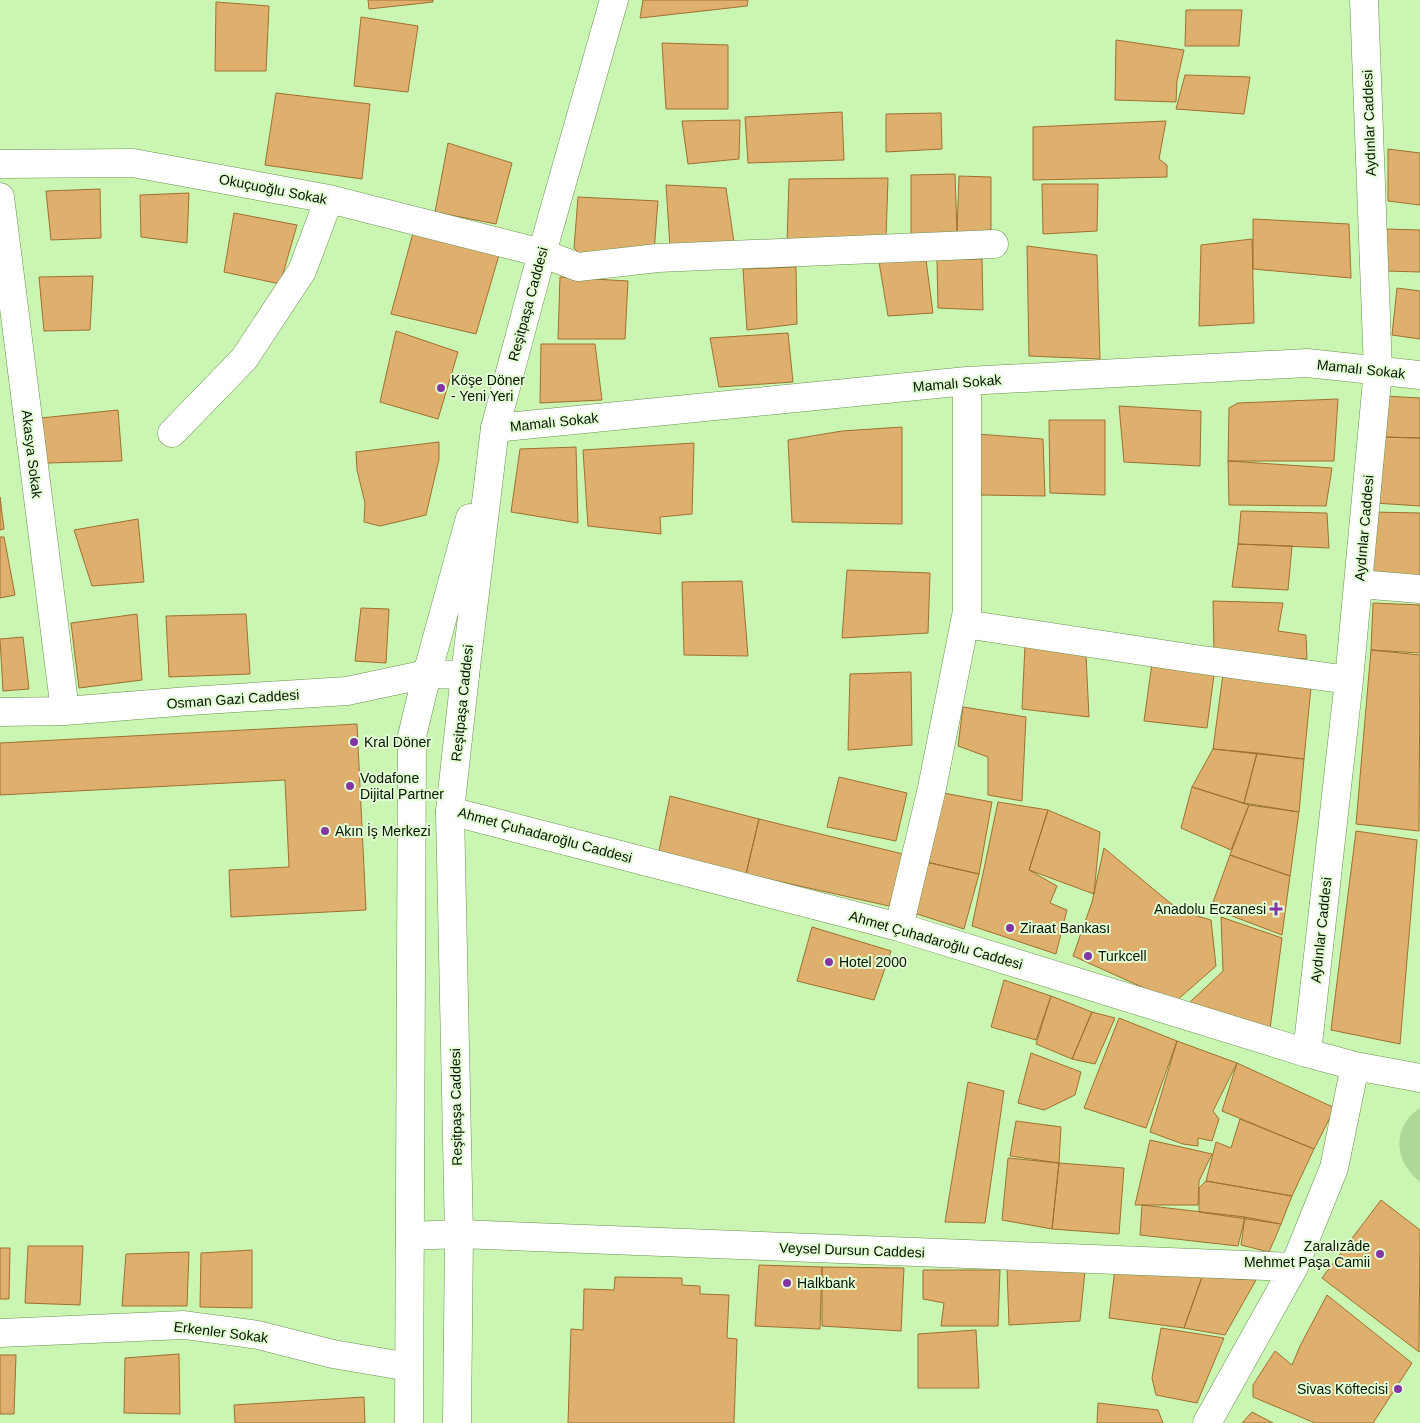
<svg xmlns="http://www.w3.org/2000/svg" width="1420" height="1423" font-family="Helvetica,sans-serif">
<style>
.green{fill:#afd798}
.building{fill:#dfaf6e;stroke:#9d712e}
.lines{fill:none;stroke-linecap:round;stroke-linejoin:round}
.minor-casing{stroke:#699051;stroke-width:29}
.secondary-casing{stroke:#699051;stroke-width:29}
.minor{stroke:#fff;stroke-width:28}
.secondary{stroke:#fff;stroke-width:28}
.poi-dot{fill:#8435a5;stroke:#e3fdd4;stroke-width:2}
.labels{text-anchor:middle;stroke-width:4;stroke-linejoin:round;paint-order:stroke}
.street-label{font-size:14px;fill:#061300;stroke:#e3fdd4}
.poi-label{font-size:14px;fill:#061300;stroke:#e3fdd4;text-anchor:start}
</style>
<rect width="100%" height="100%" fill="#cbf5b2"/>
<path class="green" d="M1420,1108V1182C1394,1162 1391,1127 1420,1108Z"/>
<path class="building" d="M368,0H433V2L369,9Z
M643,0H748L747,6L640,18Z
M216,2L269,6L266,71H215Z
M1186,10H1242L1239,46H1185Z
M361,17L418,26L408,92L354,86Z
M1116,40L1184,50L1177,81L1176,102L1115,100Z
M662,43L728,45V109H666Z
M1185,75L1250,77L1244,114L1176,109Z
M276,93L370,104L362,179L265,165Z
M842,112L844,160L748,163L745,117Z
M941,113L942,149L886,152V114Z
M740,120L739,159L688,164L682,121Z
M1166,121L1159,159L1167,165V177L1033,180V127Z
M448,143L512,163L496,224L435,212Z
M1388,149L1420,153V205L1388,201Z
M955,174L957,233L911,236V175Z
M959,176L991,177V230L957,233Z
M888,178L886,239L787,242L789,179Z
M1042,184H1098L1097,231L1043,234Z
M666,185L726,188L734,242L670,247Z
M100,189L101,238L51,240L46,191Z
M189,193L187,243L141,237L140,195Z
M578,197L658,201L654,252L582,256L574,248Z
M234,213L297,225L280,284L224,272Z
M1253,219L1349,224L1351,278L1253,269Z
M1386,229L1420,230V272L1387,271Z
M413,233L499,255L476,334L391,314Z
M1252,239L1254,323L1199,326L1201,245Z
M1027,246L1097,255L1100,359L1029,356Z
M982,259L983,310L938,308L937,260Z
M926,260L933,313L888,316L879,262Z
M796,267L797,324L747,330L743,269Z
M93,276L90,330L44,331L39,277Z
M560,277L628,281L625,339H558Z
M1397,288L1420,291V339L1392,335Z
M396,331L458,352L438,419L380,402Z
M788,333L793,382L719,387L710,338Z
M541,344H595L602,400L540,403Z
M1384,396L1420,398V438L1382,437Z
M1338,399L1334,461H1228L1229,408L1238,403Z
M1119,406L1201,411L1200,466L1124,462Z
M118,410L122,461L47,463L41,418Z
M1049,420H1105V495L1050,493Z
M902,427V524L792,522L788,440L842,431Z
M977,434L1043,439L1045,496L981,495Z
M1382,437L1420,438V506L1375,503Z
M439,442V459L426,515L380,526L364,522L365,503L357,470L356,452Z
M694,443L692,514L660,517L661,534L588,526L583,450Z
M576,447L578,523L511,512L520,449Z
M1228,461L1332,468L1326,506L1229,505Z
M0,497L4,529L0,530Z
M1241,511L1327,513L1329,548L1238,544Z
M1372,512L1420,513V576L1366,574Z
M138,519L144,582L92,586L74,530Z
M0,537H4L15,595L0,598Z
M1238,544L1292,546L1288,590L1232,587Z
M847,570L930,573L928,633L842,638Z
M742,581L748,656L684,655L682,582Z
M1213,601L1283,603L1278,631L1306,635L1307,659L1214,654Z
M1373,603L1420,605V653L1371,650Z
M361,608L389,609L386,663L355,661Z
M137,614L142,680L79,688L71,623Z
M246,614L250,674L169,677L166,616Z
M23,637L29,689L3,691L0,639Z
M1025,645L1086,655L1089,717L1022,709Z
M1371,650L1420,655L1419,831L1356,824Z
M1152,663L1214,675L1207,728L1144,721Z
M911,672L912,745L848,750L850,674Z
M1223,674L1311,687L1304,759L1213,749Z
M963,707L1026,717L1022,801L988,795V757L958,746Z
M357,724L366,910L231,917L229,870L289,867L285,780L0,795V743Z
M1213,749L1257,753L1244,803L1192,787Z
M1257,753L1304,759L1299,812L1244,803Z
M839,777L907,793L896,841L827,827Z
M1192,787L1249,805L1231,850L1181,828Z
M938,792L992,802L979,874L926,862Z
M670,796L759,819L746,874L659,851Z
M998,802L1048,810L1029,870L1057,886L1050,903L1067,910L1056,954L972,926Z
M1249,805L1299,812L1290,876L1230,855Z
M1048,810L1100,832L1094,894L1029,870Z
M759,819L907,855L889,906L746,874Z
M1356,831L1417,840L1400,1044L1331,1030Z
M1104,848L1169,902L1183,912L1211,920L1216,966L1175,1002L1073,956L1092,902Z
M1230,855L1290,876L1282,935L1211,908Z
M926,862L979,874L964,929L911,912Z
M1221,917L1282,938L1270,1029L1189,1003L1223,971Z
M812,927L891,951L874,1000L797,981Z
M1004,980L1051,996L1036,1040L991,1027Z
M1051,996L1092,1012L1072,1059L1036,1044Z
M1092,1012L1115,1018L1095,1064L1072,1059Z
M1119,1018L1177,1041L1146,1128L1084,1108Z
M1177,1041L1237,1063L1213,1111L1219,1119L1212,1141L1198,1138V1146L1183,1144L1150,1132Z
M1031,1053L1081,1072L1075,1095L1044,1110L1018,1103Z
M1237,1063L1335,1108L1314,1149L1222,1111Z
M968,1082L1004,1091L985,1223L945,1222Z
M1240,1119L1314,1149L1292,1196L1206,1181L1216,1142L1231,1148Z
M1016,1121L1061,1127L1059,1163L1010,1156Z
M1150,1140L1212,1154L1199,1181L1198,1205H1135Z
M1008,1158L1059,1163L1052,1229L1002,1220Z
M1059,1163L1124,1168L1119,1234L1052,1229Z
M1206,1181L1292,1196L1281,1224L1199,1212V1188Z
M1381,1200L1420,1230L1419,1352L1322,1278Z
M1142,1205L1245,1217L1238,1246L1140,1235Z
M1245,1217L1281,1224L1269,1252L1241,1245Z
M28,1246H83L80,1305L25,1303Z
M0,1248H10L9,1299H0Z
M252,1250V1308L200,1307L201,1253Z
M189,1252L187,1306H122L126,1254Z
M759,1265L822,1267L820,1329L755,1326Z
M822,1267L904,1268L901,1331L822,1326Z
M1007,1269L1085,1271L1080,1321L1009,1325Z
M1115,1269L1202,1277L1184,1328L1109,1318Z
M923,1270H1000L998,1326H941L944,1303L923,1299Z
M615,1277L682,1278V1285L700,1286V1294L729,1295L727,1338L737,1339L734,1423H568L571,1329L583,1330L584,1289L614,1290Z
M1202,1277L1256,1280L1225,1335L1184,1328Z
M1327,1295L1412,1363L1373,1423H1315L1253,1397V1385L1275,1351L1292,1365L1300,1346Z
M1161,1328L1224,1338L1197,1403L1156,1395L1152,1378Z
M976,1330L979,1388H918V1334Z
M179,1354L180,1414L124,1413L125,1358Z
M0,1355H16L14,1414H0Z
M364,1397L365,1423H235L234,1405Z
M1098,1403L1158,1410L1163,1423H1097Z
M1252,1412L1273,1423H1242Z"/>
<g class="lines">
<defs>
<path id="minor" d="M0,164L133,163L329,199L542,253L578,267L658,258L994,244
M0,197L65,711
M495,428L967,381L1307,363L1420,375
M172,433L244,359L302,271L329,199
M1359,584L1420,589
M965,624L1195,659L1349,680
M0,712L65,711L189,701L347,691L427,674L465,675
M450,811L899,927L1307,1053L1355,1066L1420,1078
M899,927L932,788L967,611V381
M1307,1053L1349,680L1378,370L1364,0
M410,1236L459,1234L1294,1267
M0,1333L184,1325L258,1335L333,1354L409,1367
M1207,1423L1294,1267L1334,1168L1355,1066"/>
<path id="secondary" d="M409,1423L412,736L427,674L470,518
M457,1423L459,1234L450,811L465,675L495,428L542,253L614,0"/>
</defs>
<use href="#minor" class="minor-casing"/>
<use href="#secondary" class="secondary-casing"/>
<use href="#minor" class="minor"/>
<use href="#secondary" class="secondary"/>
</g>
<g class="poi-dot">
<circle cx="441" cy="388" r="5"/>
<circle cx="354" cy="742" r="5"/>
<circle cx="350" cy="786" r="5"/>
<circle cx="325" cy="831" r="5"/>
<path d="M1273.5 901.5h5v5h5v5h-5v5h-5v-5h-5v-5h5z"/>
<circle cx="1010" cy="928" r="5"/>
<circle cx="1088" cy="956" r="5"/>
<circle cx="829" cy="962" r="5"/>
<circle cx="1380" cy="1254" r="5"/>
<circle cx="787" cy="1283" r="5"/>
<circle cx="1398" cy="1389" r="5"/>
</g>
<g class="labels">
<g class="street-label">
<text transform="translate(1369 123) rotate(-92)" y="5">Aydınlar Caddesi</text>
<text transform="translate(273 189) rotate(11)" y="5">Okuçuoğlu Sokak</text>
<text transform="translate(528 304) rotate(-75)" y="5">Reşitpaşa Caddesi</text>
<text transform="translate(1361 369) rotate(6)" y="5">Mamalı Sokak</text>
<text transform="translate(957 383) rotate(-5)" y="5">Mamalı Sokak</text>
<text transform="translate(554 422) rotate(-6)" y="5">Mamalı Sokak</text>
<text transform="translate(32 454) rotate(83)" y="5">Akasya Sokak</text>
<text transform="translate(1364 528) rotate(-85)" y="5">Aydınlar Caddesi</text>
<text transform="translate(233 699) rotate(-4)" y="5">Osman Gazi Caddesi</text>
<text transform="translate(462 703) rotate(-84)" y="5">Reşitpaşa Caddesi</text>
<text transform="translate(545 835) rotate(15)" y="5">Ahmet Çuhadaroğlu Caddesi</text>
<text transform="translate(1321 930) rotate(-84)" y="5">Aydınlar Caddesi</text>
<text transform="translate(936 940) rotate(16)" y="5">Ahmet Çuhadaroğlu Caddesi</text>
<text transform="translate(456 1107) rotate(-91)" y="5">Reşitpaşa Caddesi</text>
<text transform="translate(852 1250) rotate(2)" y="5">Veysel Dursun Caddesi</text>
<text transform="translate(221 1332) rotate(7)" y="5">Erkenler Sokak</text>
</g>
<g class="poi-label">
<text x="451" y="385">Köşe Döner<tspan x="451" dy="16">- Yeni Yeri</tspan></text>
<text x="364" y="747">Kral Döner</text>
<text x="360" y="783">Vodafone<tspan x="360" dy="16">Dijital Partner</tspan></text>
<text x="335" y="836">Akın İş Merkezi</text>
<text x="1266" y="914" text-anchor="end">Anadolu Eczanesi</text>
<text x="1020" y="933">Ziraat Bankası</text>
<text x="1098" y="961">Turkcell</text>
<text x="839" y="967">Hotel 2000</text>
<text x="1370" y="1251" text-anchor="end">Zaralızâde<tspan x="1370" dy="16">Mehmet Paşa Camii</tspan></text>
<text x="797" y="1288">Halkbank</text>
<text x="1388" y="1394" text-anchor="end">Sivas Köftecisi</text>
</g>
</g>
</svg>
